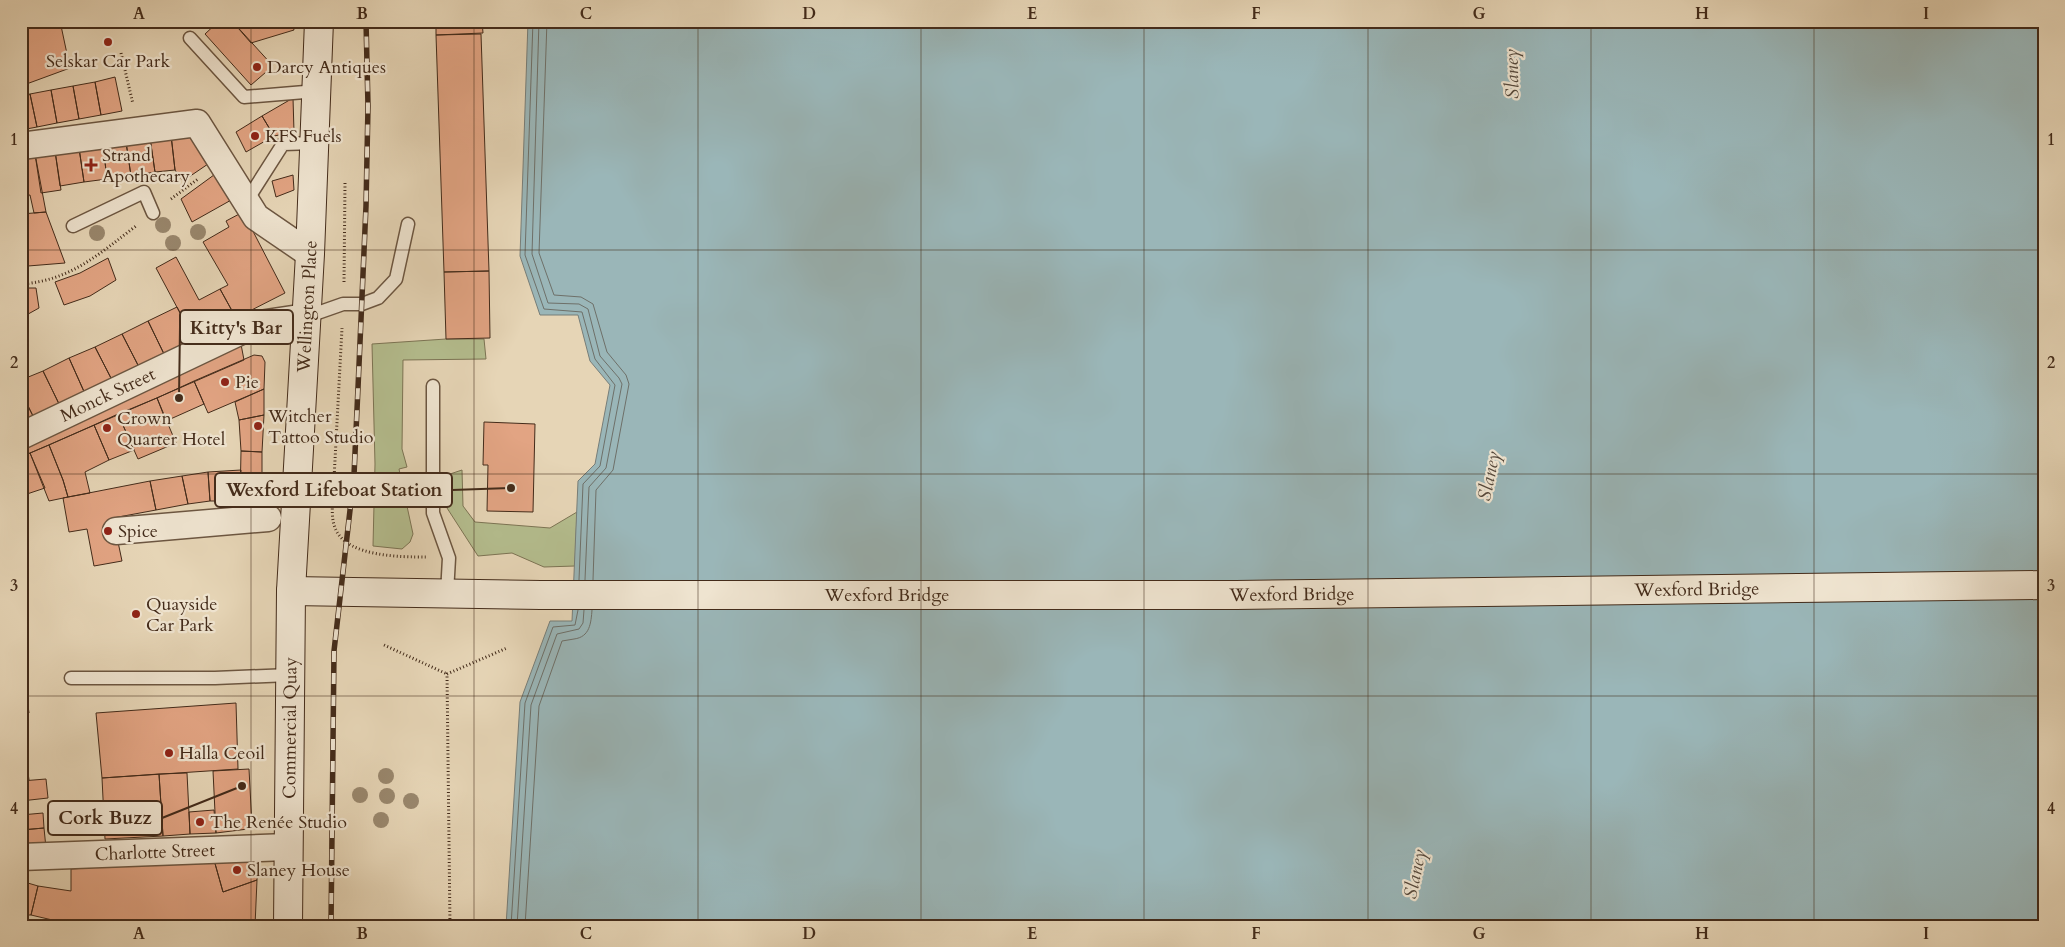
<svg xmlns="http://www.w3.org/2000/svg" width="2065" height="947" font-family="Cardo,serif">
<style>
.green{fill:#b4bd8e;stroke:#7c7454}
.water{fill:#9ab6b8;stroke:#777e79}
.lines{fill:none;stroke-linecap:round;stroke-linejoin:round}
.shore{stroke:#6e7069;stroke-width:1}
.building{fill:#e2a483;stroke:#432b1a}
.lane-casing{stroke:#6c5641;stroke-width:15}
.street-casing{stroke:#6c5641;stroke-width:29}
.secondary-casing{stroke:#432b1a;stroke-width:30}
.path{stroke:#432b1a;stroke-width:3;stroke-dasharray:1 2.5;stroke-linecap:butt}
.lane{stroke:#efe4d0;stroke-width:12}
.street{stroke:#efe4d0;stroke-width:26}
.secondary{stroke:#efe4d0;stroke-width:28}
.rail-casing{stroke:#432b1a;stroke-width:5.5}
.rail{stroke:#efe4d0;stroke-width:4;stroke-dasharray:11;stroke-linecap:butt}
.tree{fill:#99876d}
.grid{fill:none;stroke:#432b1a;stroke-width:1;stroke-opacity:0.55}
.poi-dot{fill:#8f2418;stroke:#efe4d0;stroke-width:2}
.labels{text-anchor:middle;stroke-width:4.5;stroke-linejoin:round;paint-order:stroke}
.poi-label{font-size:18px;fill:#432b1a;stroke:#efe4d0;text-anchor:start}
.street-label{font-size:18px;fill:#432b1a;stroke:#efe4d0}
.water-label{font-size:19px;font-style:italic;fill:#54473a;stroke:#efe4d0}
.leader{fill:none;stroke:#432b1a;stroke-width:2}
.callout-dot{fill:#432b1a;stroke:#efe4d0;stroke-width:2}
.callout{fill:#efe4d0;stroke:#432b1a;stroke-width:2}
.callout-label{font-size:19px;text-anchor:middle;font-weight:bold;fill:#432b1a}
.neatline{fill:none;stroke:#432b1a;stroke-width:2}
.grid-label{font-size:16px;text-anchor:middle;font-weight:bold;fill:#432b1a}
</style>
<rect width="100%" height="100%" fill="#e6d5b6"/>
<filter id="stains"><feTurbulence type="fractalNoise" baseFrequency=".004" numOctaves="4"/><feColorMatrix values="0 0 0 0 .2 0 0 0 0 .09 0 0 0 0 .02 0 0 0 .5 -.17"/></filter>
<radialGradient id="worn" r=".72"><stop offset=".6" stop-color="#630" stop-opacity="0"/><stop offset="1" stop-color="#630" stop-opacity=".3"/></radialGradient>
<path class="green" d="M446,339H484L486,359L403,360L402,449L407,467L399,469L413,534L410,542L402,549L373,546L375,464L372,344Z
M462,470L463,506L475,522L550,528L577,512L575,566L544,567L512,553L478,556L447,508L445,480L450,474Z"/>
<path class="water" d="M528,21H2044V926H506L520,702L550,621H572L578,481L595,464L610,385L590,361L578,315H540L520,256Z"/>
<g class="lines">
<path class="shore" d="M533,21L525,255L544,309L582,312L595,359L615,385L600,466L583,484L579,580
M539,21L532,254L548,303L579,304L588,309L600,356L619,378L622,384L606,468L589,487L585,580
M547,21L539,253L554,295L581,297L593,304L607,352L626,375L629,384L613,470L596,490L593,580
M511,926L525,703L553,627L575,625L578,610
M517,926L531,705L557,634L579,629L583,623L584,610
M525,926L539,706L562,641C566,640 570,640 574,639C590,637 591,623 592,610"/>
</g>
<path class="building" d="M21,21H60L70,68L21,86Z
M219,21H232L273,66L251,85L205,34Z
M232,21H292L294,30L251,43Z
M436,21H482L483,33L436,35Z
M481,34L489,271L444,272L436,35Z
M115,77L122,111L101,115L95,82Z
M95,82L101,115L79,119L73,86Z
M73,86L79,119L57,123L51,90Z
M51,90L57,123L37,127L30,94Z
M30,94L37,127L21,130V96Z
M293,98L294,132L274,136L262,116Z
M262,116L274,136L246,152L236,132Z
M190,133L208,164L183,181L175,170L171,135Z
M171,135L175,170L155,172L150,138Z
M150,138L155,172L131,176L126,142Z
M126,142L131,176L107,179L103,145Z
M103,145L107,179L84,182L79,148Z
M79,148L84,182L60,186L55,151Z
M55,151L61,190L41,193L35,154Z
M35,154L46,212L34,213L30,195L22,196L21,156Z
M218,172L233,199L192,222L181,199Z
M293,175L294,190L276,197L272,181Z
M46,212L65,263L28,266L27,275H21V214Z
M243,212L285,293L236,318L220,289L228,285L203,242L229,227L226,221Z
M176,257L199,300L220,289L236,318L195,341L156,268Z
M108,258L116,280L90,296L64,305L55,282L80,273Z
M489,271L490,338L446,339L444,272Z
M21,288H36L39,308L21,318L25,340L21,341Z
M177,307L195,341L165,356L148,321Z
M236,318L244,360L21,457V427Z
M148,321L165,356L140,369L122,334Z
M122,334L140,369L113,382L95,347Z
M95,347L113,382L86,396L69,358Z
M254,355L262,356L265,362L264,389L208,413L194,381Z
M69,358L86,396L61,408L43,371Z
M43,371L61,408L35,420L21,392V380Z
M194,381L204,404L166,421L157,398Z
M264,389V415L239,420L235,402Z
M21,392L35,420L21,427Z
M157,398L176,443L138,459L118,414Z
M118,414L134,450L109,460L94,425Z
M264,415L262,452L241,451L239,420Z
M484,422L535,424L533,512L487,511L488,465H483Z
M94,425L109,460L85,472L90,493L68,497L63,480L49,445Z
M49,445L63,480L68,497L49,501L30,453Z
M241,451L262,452V501H240Z
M30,453L45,488L21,496V457Z
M241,470L240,501H210L208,472Z
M208,472L210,501L188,504L182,476Z
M182,476L188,504L156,510L150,481Z
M150,481L156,510L113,518L122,561L94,566L87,529L69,532L63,498Z
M21,691H26L29,713L21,714Z
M236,703L238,769L102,778L96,713Z
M24,744L29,780L21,781V745Z
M249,769L252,826L248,829L216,833L213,771Z
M187,773L190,834L163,836L159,774Z
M159,774L163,836L105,839L102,778Z
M46,779L48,798L21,801V781Z
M214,810L216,833L190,834L189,812Z
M43,813L44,828L22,830L21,815Z
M44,828L46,848L21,850V830Z
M259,853L257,880L223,892L214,860Z
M214,860L223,892L257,880L255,926H78L31,915L38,886L71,891V869Z
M21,881L38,886L31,915H21Z"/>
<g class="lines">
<defs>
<path id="lane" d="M190,38L244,97L317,91
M246,202L283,144L315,143
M73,226L144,192L153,213
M306,317L343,304H362L378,298L396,279L408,224
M433,386V513L449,558L447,593
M71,678H215L290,675"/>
<g id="street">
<path d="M21,146L197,123L256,217L310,254"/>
<path id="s1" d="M21,436L254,325L306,317"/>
<path d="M116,531L268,518"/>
<path id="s2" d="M21,857L287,847"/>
</g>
<g id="secondary">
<path id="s3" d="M291,591L541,595H1236L2044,585"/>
<path id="s4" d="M288,926L291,591L310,254L319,21"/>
</g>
</defs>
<use href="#lane" class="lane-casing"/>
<use href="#street" class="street-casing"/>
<use href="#secondary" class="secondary-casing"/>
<path class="path" d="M121,53L133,104
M171,199L198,179
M344,282L345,183
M21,284C70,281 99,254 136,226
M325,479H334C334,495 329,516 336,530C348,557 402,557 426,557
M334,479L342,328
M384,645L447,674
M450,926L447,674L507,648"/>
<use href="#lane" class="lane"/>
<use href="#street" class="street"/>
<use href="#secondary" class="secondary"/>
<defs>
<path id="rail" d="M331,926L334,651L354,475L358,388L366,206L368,106L366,21"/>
</defs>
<use href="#rail" class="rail-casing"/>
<use href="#rail" class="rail"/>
</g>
<g class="tree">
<circle cx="163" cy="225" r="8"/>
<circle cx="198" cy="232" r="8"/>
<circle cx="97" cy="233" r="8"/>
<circle cx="173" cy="243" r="8"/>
<circle cx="386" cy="776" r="8"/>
<circle cx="360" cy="795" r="8"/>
<circle cx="387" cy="796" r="8"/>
<circle cx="411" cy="801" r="8"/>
<circle cx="381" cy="820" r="8"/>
</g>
<path class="grid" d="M251,21V926M474,21V926M698,21V926M921,21V926M1144,21V926M1368,21V926M1591,21V926M1814,21V926M21,250H2044M21,474H2044M21,696H2044"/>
<g class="poi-dot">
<circle cx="108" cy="42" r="5"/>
<circle cx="257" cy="67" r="5"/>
<circle cx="255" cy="136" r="5"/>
<path d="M88.5 157.5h5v5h5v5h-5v5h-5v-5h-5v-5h5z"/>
<circle cx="225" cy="382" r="5"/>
<circle cx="258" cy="426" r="5"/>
<circle cx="107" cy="428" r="5"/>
<circle cx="108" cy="531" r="5"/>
<circle cx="136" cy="614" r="5"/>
<circle cx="169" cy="753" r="5"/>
<circle cx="200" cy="822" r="5"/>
<circle cx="237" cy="870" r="5"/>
</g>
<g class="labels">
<g class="poi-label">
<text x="108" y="67" text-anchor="middle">Selskar Car Park</text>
<text x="267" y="73">Darcy Antiques</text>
<text x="265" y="142">KFS Fuels</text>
<text x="102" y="161">Strand<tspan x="102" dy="21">Apothecary</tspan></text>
<text x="235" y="388">Pie</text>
<text x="268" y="422">Witcher<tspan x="268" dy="21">Tattoo Studio</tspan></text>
<text x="117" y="424">Crown<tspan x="117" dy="21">Quarter Hotel</tspan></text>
<text x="118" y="537">Spice</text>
<text x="146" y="610">Quayside<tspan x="146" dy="21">Car Park</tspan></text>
<text x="179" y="759">Halla Ceoil</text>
<text x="210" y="828">The Renée Studio</text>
<text x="247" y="876">Slaney House</text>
</g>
<g class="street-label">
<text dy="6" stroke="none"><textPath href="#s4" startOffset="620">Wellington Place</textPath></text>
<text dy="6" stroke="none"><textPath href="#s1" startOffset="96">Monck Street</textPath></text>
<text dy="6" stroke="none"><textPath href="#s3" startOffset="1406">Wexford Bridge</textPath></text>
<text dy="6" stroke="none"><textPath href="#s3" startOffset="596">Wexford Bridge</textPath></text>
<text dy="6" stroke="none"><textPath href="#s3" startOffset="1001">Wexford Bridge</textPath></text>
<text dy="6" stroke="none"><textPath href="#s4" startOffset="198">Commercial Quay</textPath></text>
<text dy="6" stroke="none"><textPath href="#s2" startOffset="134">Charlotte Street</textPath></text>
</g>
<g class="water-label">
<text transform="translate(1511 74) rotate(-92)" y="7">Slaney</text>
<text transform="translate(1488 476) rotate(-79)" y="7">Slaney</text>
<text transform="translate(1414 874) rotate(-79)" y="7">Slaney</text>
</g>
</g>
<path class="leader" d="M179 398L180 327M511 488L452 490M242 786L162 818"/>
<g class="callout-dot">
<circle cx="179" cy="398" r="5"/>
<circle cx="511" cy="488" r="5"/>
<circle cx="242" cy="786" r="5"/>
</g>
<g class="callout">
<rect x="180" y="310" width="113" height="34" rx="5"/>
<rect x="215" y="473" width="237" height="34" rx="5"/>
<rect x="48" y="801" width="114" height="34" rx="5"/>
</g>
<g class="callout-label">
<text x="236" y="334">Kitty's Bar</text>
<text x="334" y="496">Wexford Lifeboat Station</text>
<text x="105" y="824">Cork Buzz</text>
</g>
<rect width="2065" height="947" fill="none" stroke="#e6d5b6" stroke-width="55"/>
<rect x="28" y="28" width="2010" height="892" class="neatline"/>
<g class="grid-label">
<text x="139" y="19">A</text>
<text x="362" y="19">B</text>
<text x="586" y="19">C</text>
<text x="809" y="19">D</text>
<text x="1032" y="19">E</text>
<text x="1256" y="19">F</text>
<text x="1479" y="19">G</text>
<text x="1702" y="19">H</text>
<text x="1926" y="19">I</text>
<text x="14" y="145">1</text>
<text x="2051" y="145">1</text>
<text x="14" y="368">2</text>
<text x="2051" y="368">2</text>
<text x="14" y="591">3</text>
<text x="2051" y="591">3</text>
<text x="14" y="814">4</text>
<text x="2051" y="814">4</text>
<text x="139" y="939">A</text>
<text x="362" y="939">B</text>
<text x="586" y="939">C</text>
<text x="809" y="939">D</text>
<text x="1032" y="939">E</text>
<text x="1256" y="939">F</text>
<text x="1479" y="939">G</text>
<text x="1702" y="939">H</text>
<text x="1926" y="939">I</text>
</g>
<rect width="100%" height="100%" filter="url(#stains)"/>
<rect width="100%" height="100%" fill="url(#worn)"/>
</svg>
